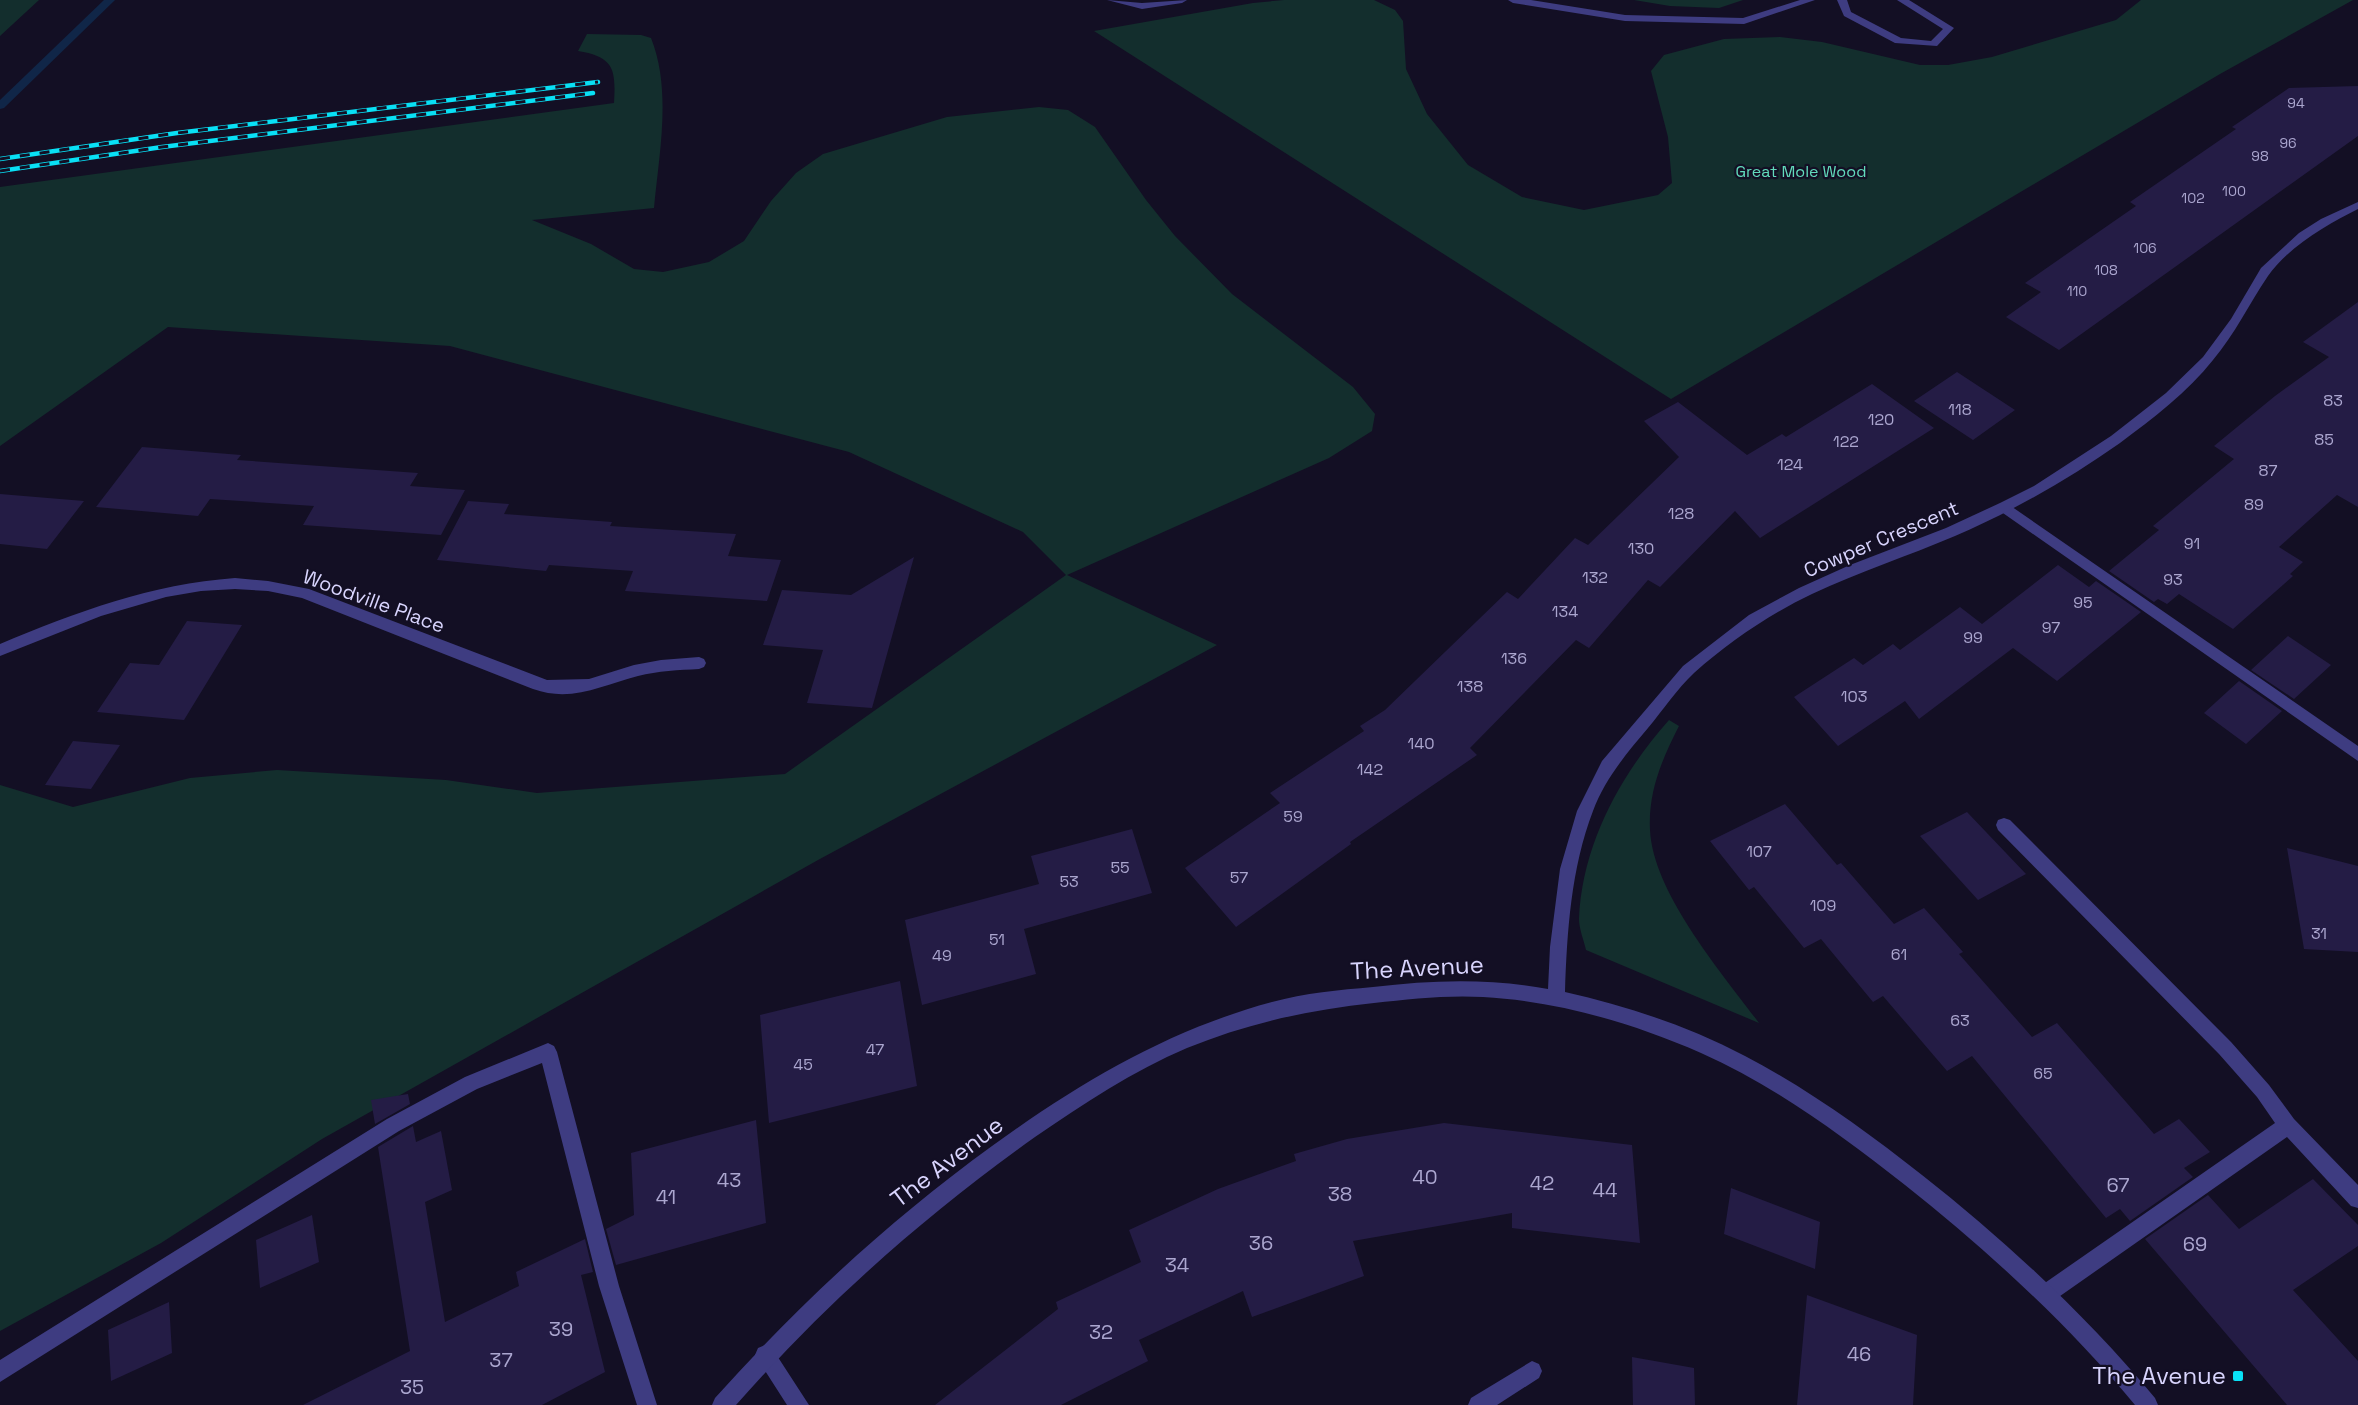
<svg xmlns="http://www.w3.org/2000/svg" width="2358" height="1405" font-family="'Space Grotesk',sans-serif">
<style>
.green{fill:#132e2d}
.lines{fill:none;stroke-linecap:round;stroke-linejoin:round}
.stream{fill:#102648;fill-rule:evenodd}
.building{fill:#241c45}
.lane{fill:#3e3c81;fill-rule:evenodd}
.street{fill:#3e3c81;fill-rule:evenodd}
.rail-casing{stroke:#09e0f5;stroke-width:4.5}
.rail{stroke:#130f24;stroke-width:3;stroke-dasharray:10;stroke-linecap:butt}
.poi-dot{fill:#09e0f5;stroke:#130f24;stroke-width:2}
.labels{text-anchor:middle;stroke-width:4.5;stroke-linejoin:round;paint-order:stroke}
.far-number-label{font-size:14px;fill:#aba6cf}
.far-park-label{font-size:16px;fill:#62dbbc;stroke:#130f24}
.number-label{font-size:16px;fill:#aba6cf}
.street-label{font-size:20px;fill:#d8d4fd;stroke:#130f24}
.near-number-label{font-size:20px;fill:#aba6cf}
.near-street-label{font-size:24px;fill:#d8d4fd;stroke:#130f24}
.near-poi-label{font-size:24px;fill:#d8d4fd;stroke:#130f24;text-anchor:end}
</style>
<rect width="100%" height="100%" fill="#130f24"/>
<path class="green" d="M0,0H39L0,36Z
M1284,0H1374L1395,10L1403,21L1406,69L1427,114L1468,165L1522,197L1584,210L1658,195L1672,183L1668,137L1651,71L1664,55L1724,39L1780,37L1822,42L1920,65H1948L1992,57L2116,20L2141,0H2353L2220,74L1671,399L1094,31L1253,3Z
M1634,0H1743L1719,8L1670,6Z
M587,34L641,35L651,38C672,91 659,153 654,208L532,220L591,244L634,269L663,272L709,262L744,241L771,201L796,173L823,154L947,117L1039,107L1068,110L1095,127L1146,200L1175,236L1232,294L1353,387L1375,414L1372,431L1329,458L1067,575L1217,645L818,860L322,1139L161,1243L0,1331V785L73,807L190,778L277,770L446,780L537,793L785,774L1066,575L1023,532L849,452L450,346L168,327L0,446V187L614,103C616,69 614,57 578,51Z
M1669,720L1679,726C1662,759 1648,792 1650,830C1653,893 1722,973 1759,1023L1586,950C1584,941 1579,929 1579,919C1582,844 1621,774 1669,720Z"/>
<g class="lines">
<path class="stream" d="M104,0H115L4,108L0,109V100Z"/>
</g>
<path class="building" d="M2358,86V136L2059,350L2006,317L2041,292L2025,283L2136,206L2130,202L2236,129L2232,127L2289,88Z
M2358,302V507L2337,495L2279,547L2303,562L2290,574L2293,576L2233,629L2179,594L2167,604L2158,599L2154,602L2109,571L2159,530L2153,526L2234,459L2214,446L2275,396L2329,357L2303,342Z
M1957,372L2015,410L1973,440L1914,401Z
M1872,384L1934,428L1760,538L1735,511L1660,587L1648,580L1589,648L1576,640L1470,748L1477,755L1350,842L1351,844L1236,927L1185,868L1280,803L1270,793L1364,731L1360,726L1385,710L1507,592L1518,599L1575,538L1588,545L1679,457L1644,421L1678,402L1747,455L1782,434L1786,437Z
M142,447L241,455L237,460L418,473L410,486L465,490L441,535L303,525L314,506L210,499L198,516L96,507Z
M0,494L84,501L47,549L0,544Z
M468,501L509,504L504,514L612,522L610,526L736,534L728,556L781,560L767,601L625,591L633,571L549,565L546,571L437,560Z
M914,557L872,708L807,703L823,650L763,645L782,590L851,595Z
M2058,565L2089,587L2096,581L2141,612L2057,681L2013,648L1919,719L1905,701L1838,746L1794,697L1854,658L1863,665L1893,644L1900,650L1960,607L1982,624Z
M187,621L242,625L184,720L97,712L130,663L159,665Z
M2288,636L2331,665L2294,699L2251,670Z
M2239,681L2282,711L2246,744L2204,713Z
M73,741L120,745L91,789L45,785Z
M1785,804L1837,865L1841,863L1894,924L1924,908L1963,952L1959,954L2032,1037L2057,1023L2154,1134L2179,1119L2210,1152L2184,1168L2193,1177L2130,1221L2120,1209L2106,1218L1972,1056L1947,1071L1883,996L1873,1002L1821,939L1804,948L1754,887L1749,890L1710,841Z
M1967,812L2026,874L1978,900L1920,836Z
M1132,829L1152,893L1024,929L1036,974L922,1005L905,920L1039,884L1031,856Z
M2287,848L2358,866V952L2304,949Z
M900,981L917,1086L769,1123L760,1015Z
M408,1094L410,1104L375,1124L371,1100Z
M756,1120L766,1223L616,1265L606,1229L634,1215L631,1153Z
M1444,1123L1632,1145L1640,1243L1512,1228V1213L1353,1241L1364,1276L1252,1317L1243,1291L1139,1340L1148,1361L1061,1405H935L1058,1309L1056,1302L1141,1262L1129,1230L1218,1189L1296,1161L1294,1154L1347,1139Z
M413,1126L416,1142L441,1131L452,1190L425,1202L445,1322L519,1286L516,1272L585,1239L593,1272L581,1275L605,1372L542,1405H303L410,1351L378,1147Z
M2313,1179L2358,1225V1246L2293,1290L2358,1361V1405H2287L2145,1239L2208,1195L2239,1229Z
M1731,1188L1820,1222L1815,1269L1724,1234Z
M312,1215L319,1262L260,1288L256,1240Z
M1807,1295L1917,1335L1913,1405H1797Z
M169,1302L172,1353L111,1381L108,1330Z
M1632,1357L1694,1368L1695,1405H1633Z"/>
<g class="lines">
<path class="lane" d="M1107,0L1142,3L1187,0L1182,3L1142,9Z
M1508,0H1531L1625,15L1743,18L1800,0H1815L1744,24L1625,21L1513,3Z
M1837,0H1847L1851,12L1901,38L1931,41L1943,29L1897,0H1909L1954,28L1937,46L1895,43L1844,16Z
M2005,502L2358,746V761L2000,511L1998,507Z
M2004,818L2010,820L2231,1042L2269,1085L2294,1119L2358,1185V1208L2351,1206L2287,1137L2053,1301L2046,1304L2039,1301L2036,1294L2039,1287L2275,1123L2257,1097L2219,1054L1998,830L1996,825L1998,820Z
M548,1043L554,1046L557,1052L619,1286L657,1405H637L599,1286L542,1063L477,1089L399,1131L0,1382V1360L387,1119L465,1077Z
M765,1345L772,1348L809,1405H787L755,1355L758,1348Z
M1532,1361L1539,1364L1542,1371L1539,1378L1497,1405H1468L1471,1398Z"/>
<path class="street" d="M2358,202V209C2328,224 2288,247 2268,276C2249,304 2235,334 2213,360C2188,392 2152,419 2120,443C2069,479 2013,511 1955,536C1908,556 1859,572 1812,594C1770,614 1729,642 1694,673C1677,689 1663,710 1648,728C1626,754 1605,779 1593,811C1571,868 1567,932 1565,992C1627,1006 1688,1026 1745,1056C1808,1089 1866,1131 1922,1175C2007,1242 2086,1315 2155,1398L2158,1405H2135C2067,1323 1988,1251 1905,1185C1841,1135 1775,1086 1701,1053C1633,1023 1557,1001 1483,997C1446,995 1410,999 1374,1003C1309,1010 1248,1023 1187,1048C1133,1071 1083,1104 1035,1137C925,1215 825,1304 736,1405H712L715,1398C799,1304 890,1220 992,1146C1079,1083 1168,1030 1272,1002C1305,993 1339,990 1373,987C1432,980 1489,978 1548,989L1550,947L1560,869L1577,811L1602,761L1683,666L1749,615L1799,588L1850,565L1946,528L2000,503L2034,486L2111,436L2166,393L2203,357L2231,319L2261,268L2299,233L2321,219Z
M235,578L268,581L309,589L547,680L589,679L634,665L661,660L699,657L704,659L706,663L704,667L699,669C679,670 658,671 638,676C602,685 572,703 533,689L302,598L268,591L235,589L201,591L166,597L101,616L0,656V644C76,612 152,584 235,578Z"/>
<defs>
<path id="rail" d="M0,159L177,133L598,82
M0,171L162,147L593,93"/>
</defs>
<use href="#rail" class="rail-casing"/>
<use href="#rail" class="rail"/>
</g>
<rect class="poi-dot" x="2232" y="1370" width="12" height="12" rx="3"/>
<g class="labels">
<g class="far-number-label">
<text x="2296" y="108">94</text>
<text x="2288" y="148">96</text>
<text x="2260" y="161">98</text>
<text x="2234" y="196">100</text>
<text x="2193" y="203">102</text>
<text x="2145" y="253">106</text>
<text x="2106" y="275">108</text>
<text x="2077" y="296">110</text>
</g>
<g class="far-park-label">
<text x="1801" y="177">Great Mole Wood</text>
</g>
<g class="number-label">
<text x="2333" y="406">83</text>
<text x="1960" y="415">118</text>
<text x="1881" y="425">120</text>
<text x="2324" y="445">85</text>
<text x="1846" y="447">122</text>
<text x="1790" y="470">124</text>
<text x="2268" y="476">87</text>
<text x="2254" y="510">89</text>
<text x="1681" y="519">128</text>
<text x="2192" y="549">91</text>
<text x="1641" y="554">130</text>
<text x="1595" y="583">132</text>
<text x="2173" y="585">93</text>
<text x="2083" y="608">95</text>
<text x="1565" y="617">134</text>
<text x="2051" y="633">97</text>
<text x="1973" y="643">99</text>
<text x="1514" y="664">136</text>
<text x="1470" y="692">138</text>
<text x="1854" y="702">103</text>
<text x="1421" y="749">140</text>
<text x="1370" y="775">142</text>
<text x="1293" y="822">59</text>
<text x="1759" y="857">107</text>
<text x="1120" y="873">55</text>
<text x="1239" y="883">57</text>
<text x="1069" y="887">53</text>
<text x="1823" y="911">109</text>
<text x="2319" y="939">31</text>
<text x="997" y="945">51</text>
<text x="1899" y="960">61</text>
<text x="942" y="961">49</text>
<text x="1960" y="1026">63</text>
<text x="875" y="1055">47</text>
<text x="803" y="1070">45</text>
<text x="2043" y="1079">65</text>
</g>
<g class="street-label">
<text transform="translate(1881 539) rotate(-23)" y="7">Cowper Crescent</text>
<text transform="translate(374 601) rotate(20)" y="7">Woodville Place</text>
</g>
<g class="near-number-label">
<text x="1425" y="1184">40</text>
<text x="729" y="1187">43</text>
<text x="1542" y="1190">42</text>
<text x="2118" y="1192">67</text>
<text x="1605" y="1197">44</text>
<text x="1340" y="1201">38</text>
<text x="666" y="1204">41</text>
<text x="1261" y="1250">36</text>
<text x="2195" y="1251">69</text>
<text x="1177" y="1272">34</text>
<text x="561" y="1336">39</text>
<text x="1101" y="1339">32</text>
<text x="1859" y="1361">46</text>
<text x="501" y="1367">37</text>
<text x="412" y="1394">35</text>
</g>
<g class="near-street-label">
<text transform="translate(1417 968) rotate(-3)" y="8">The Avenue</text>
<text transform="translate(947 1162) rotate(-37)" y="8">The Avenue</text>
</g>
<g class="near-poi-label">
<text x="2226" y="1384">The Avenue</text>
</g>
</g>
</svg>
